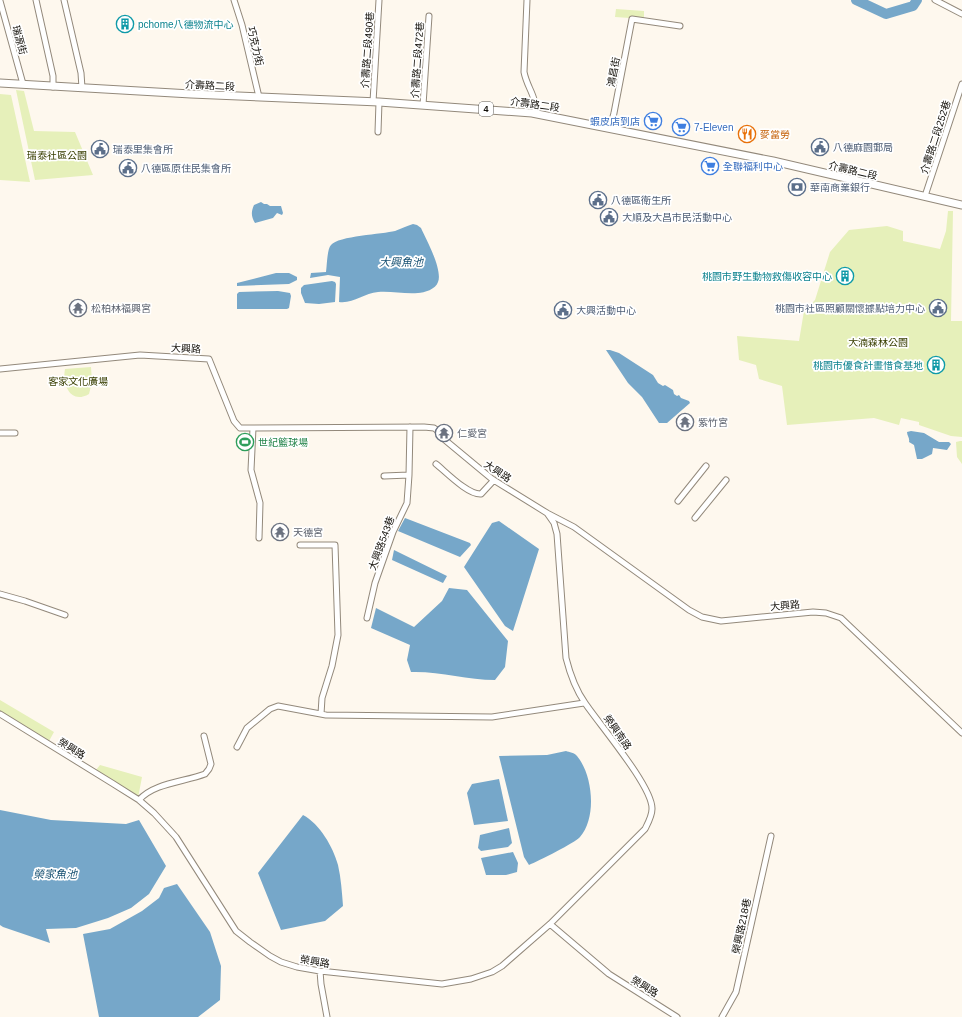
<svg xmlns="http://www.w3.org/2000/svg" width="962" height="1017" font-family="Helvetica,'Noto Sans TC',sans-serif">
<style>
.green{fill:#e6f0ba}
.water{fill:#76a7c9}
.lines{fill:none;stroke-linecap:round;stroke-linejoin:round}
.river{stroke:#76a7c9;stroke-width:10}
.minor-casing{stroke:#93897b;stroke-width:7}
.major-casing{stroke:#93897b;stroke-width:9}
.minor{stroke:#fff;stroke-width:5}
.major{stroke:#fff;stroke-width:7}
.labels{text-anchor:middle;stroke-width:3.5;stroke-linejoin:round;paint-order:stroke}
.shield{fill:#fff;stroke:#595753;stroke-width:1}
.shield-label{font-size:9px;font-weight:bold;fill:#120f09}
.culture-label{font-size:10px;fill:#0d838f;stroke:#fff;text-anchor:end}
.street-label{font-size:10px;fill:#120f09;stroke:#fff}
.shop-label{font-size:10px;fill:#366cbe;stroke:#fff;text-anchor:start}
.food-label{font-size:10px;fill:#c56008;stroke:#fff;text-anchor:start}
.service-label{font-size:10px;fill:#4e5e75;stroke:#fff;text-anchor:start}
.park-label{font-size:10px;fill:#383e00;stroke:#fff}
.worship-label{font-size:10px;fill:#5b616d;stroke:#fff;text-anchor:start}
.leisure-label{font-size:10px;fill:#27864d;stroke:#fff;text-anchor:start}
.water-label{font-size:11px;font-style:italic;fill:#144f71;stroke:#fff}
</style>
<rect width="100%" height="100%" fill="#fef8ee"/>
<path class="green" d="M616,9L644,11V19L615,17Z
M16,90L24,91L34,131L75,132L93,175L35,180Z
M0,94L11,95L30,182L0,180Z
M948,211H953L951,321H962V437L951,436L919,425V422L901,418L899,425L874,418L787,425L782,386L759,379L756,365L739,360L737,336L799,341L804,311L815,300L830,252L849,230L887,226L903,231V241L940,249L946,231Z
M91,367L92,382L89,394C70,405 62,384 65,369Z
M239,436L249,437L250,438V447L239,446Z
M960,441H962V464L957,457L956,442Z
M0,700L54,732L49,741L0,712Z
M100,765L142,777L138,798L96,770Z"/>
<path class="water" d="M261,202L264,204H267L270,206H281L283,213L282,215L277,213L273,218L255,223C251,216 251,212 254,205Z
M413,224L417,225L421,228C426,239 443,270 438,282C436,289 424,293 418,293C404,294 391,291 378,292C364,293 353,304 339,302L340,277L328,275L310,278L311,273L326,272C327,266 327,249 331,245C338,236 383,234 395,231C401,229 406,226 413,224Z
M276,273H289L297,277V280L289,284L237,286V283Z
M332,281L335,282L336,284L335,302L319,304L305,303L301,293V288L304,285Z
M278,291L290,293L291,296L289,308L287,309H237V294L239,292Z
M606,350H610L619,353L653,375L658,383L663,386L665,385L673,390L674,394L677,396L679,395L681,398L689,401L690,403L667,423H659L642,397L628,383Z
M911,431L924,433L939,442H949L951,444L947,450L933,448L932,454L922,459H917L914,445L909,442C910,438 907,436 907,432Z
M405,518L470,543L471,545L460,557L398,531Z
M499,521L539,549L513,631L505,626L464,567L492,523Z
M394,550L447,576L443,583L392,560Z
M449,588L467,590L508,641L505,667L495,680C467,680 439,671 411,672L407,660L410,645L371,628L376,608L414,627L442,601Z
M566,751C569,752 575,753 577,756C593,775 597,818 580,837C575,843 538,861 529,865L524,857L499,756L547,755Z
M499,779L508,821L474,825L467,793L472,784Z
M0,810L51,820L126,824L139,820L166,866L149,894L131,908L108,918L76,928L46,929L50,943L3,927L0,925Z
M303,815C320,824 333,847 338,865C341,878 342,893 343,906L325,921L281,930L258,873Z
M509,828L512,843L508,847L481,851L478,848L480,835Z
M513,852L518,863L517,872L506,875H486L481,858Z
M177,884L210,932L221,966L220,1000L198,1017H99L83,934L110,929L142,911L159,898L164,888Z"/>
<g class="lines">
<path class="river" d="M856,0L886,14L913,6L917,0"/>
<defs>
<path id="minor" d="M36,0L53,76V87
M64,0L81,73L82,88
M234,0L242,25L259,97
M527,0L524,72C527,88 537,96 535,113
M935,0L962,14
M0,1L23,84
M373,102L379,0
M423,105L429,16
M610,128L614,113L632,19L680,26
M378,132L379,102
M925,196L962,84
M0,369L140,355L209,359L234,421L240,428L424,427L434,428L438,431L445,440L492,479L547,513L574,527L689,610L702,617L721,621L813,612L826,613L841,618L962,733
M253,428L251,470L260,503L259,538
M0,433H15
M436,464C446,472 468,495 481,494L494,480
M384,476L409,475
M678,501L706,466
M695,518L726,480
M300,545H335L338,635L332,666L322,698L321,714
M0,594L25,601L65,615
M367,618L375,583L393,532L407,503L409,475L410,427
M0,714L112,783L139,800L154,813L176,837L236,931L250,942L270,956L281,962L297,967L320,971L442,984L471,979L492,972L502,966L550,924L645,829C648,823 652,816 652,809C653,787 599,724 585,703C576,690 570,674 566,658L557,534L554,523L547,513
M237,747L247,728L270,709L278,706L326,715L492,717L584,703
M139,800C154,783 184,782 205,774L209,769L211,764L204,736
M550,924L609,974L677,1017
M320,971L321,984L327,1017
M722,1017L736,992L771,836"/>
<path id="major" d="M0,83L191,94L379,102L532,113L773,161L962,205"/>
</defs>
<use href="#minor" class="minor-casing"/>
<use href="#major" class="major-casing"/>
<use href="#minor" class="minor"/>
<use href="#major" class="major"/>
</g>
<defs>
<symbol id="building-ring" viewBox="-11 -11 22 22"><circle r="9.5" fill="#fff" stroke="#0f9aa8" stroke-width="1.5"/><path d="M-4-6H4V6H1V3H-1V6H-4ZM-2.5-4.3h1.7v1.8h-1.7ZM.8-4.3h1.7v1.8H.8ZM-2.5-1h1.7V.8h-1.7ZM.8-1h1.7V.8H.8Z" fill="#0f9aa8"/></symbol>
<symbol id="supermarket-ring" viewBox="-11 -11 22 22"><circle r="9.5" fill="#fff" stroke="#3f7fe0" stroke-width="1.5"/><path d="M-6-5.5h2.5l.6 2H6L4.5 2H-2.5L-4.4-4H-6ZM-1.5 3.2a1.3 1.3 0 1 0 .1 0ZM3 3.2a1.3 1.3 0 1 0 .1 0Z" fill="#3f7fe0"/></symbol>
<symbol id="restaurant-ring" viewBox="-11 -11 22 22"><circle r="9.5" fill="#fff" stroke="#e8710a" stroke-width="1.5"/><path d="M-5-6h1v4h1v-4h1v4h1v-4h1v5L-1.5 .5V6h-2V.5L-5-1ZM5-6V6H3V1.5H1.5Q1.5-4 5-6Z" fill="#e8710a"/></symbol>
<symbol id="civic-ring" viewBox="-11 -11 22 22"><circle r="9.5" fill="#fff" stroke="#5c6f8a" stroke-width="1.5"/><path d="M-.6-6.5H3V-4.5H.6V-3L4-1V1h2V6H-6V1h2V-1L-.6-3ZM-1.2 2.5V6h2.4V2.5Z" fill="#5c6f8a"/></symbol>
<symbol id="bank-ring" viewBox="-11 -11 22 22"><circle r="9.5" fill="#fff" stroke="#5c6f8a" stroke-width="1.5"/><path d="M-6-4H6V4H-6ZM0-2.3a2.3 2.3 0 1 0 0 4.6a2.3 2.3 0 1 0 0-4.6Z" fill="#5c6f8a"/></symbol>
<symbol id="temple-ring" viewBox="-11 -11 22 22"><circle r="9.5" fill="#fff" stroke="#6b7280" stroke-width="1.5"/><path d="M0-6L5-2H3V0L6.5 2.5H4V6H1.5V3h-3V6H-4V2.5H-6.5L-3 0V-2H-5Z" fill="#6b7280"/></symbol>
<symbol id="stadium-ring" viewBox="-11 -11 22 22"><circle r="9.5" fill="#fff" stroke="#2e9e5b" stroke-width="1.5"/><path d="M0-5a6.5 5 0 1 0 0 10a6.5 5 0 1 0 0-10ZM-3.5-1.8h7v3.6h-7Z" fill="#2e9e5b"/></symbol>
</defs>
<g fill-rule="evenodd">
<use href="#building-ring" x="115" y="14" width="20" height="20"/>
<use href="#supermarket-ring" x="643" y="111" width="20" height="20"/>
<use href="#supermarket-ring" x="671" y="117" width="20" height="20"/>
<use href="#restaurant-ring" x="737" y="124" width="20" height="20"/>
<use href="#civic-ring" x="810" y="137" width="20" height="20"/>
<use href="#civic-ring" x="90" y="139" width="20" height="20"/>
<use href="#supermarket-ring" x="700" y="156" width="20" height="20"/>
<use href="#civic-ring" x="118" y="158" width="20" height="20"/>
<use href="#bank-ring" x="787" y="177" width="20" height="20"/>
<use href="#civic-ring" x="588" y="190" width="20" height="20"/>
<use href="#civic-ring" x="599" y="207" width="20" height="20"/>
<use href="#building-ring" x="835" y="266" width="20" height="20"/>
<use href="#temple-ring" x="68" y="298" width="20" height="20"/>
<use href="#civic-ring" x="928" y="298" width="20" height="20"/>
<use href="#civic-ring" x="553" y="300" width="20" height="20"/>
<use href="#building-ring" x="926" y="355" width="20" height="20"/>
<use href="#temple-ring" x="675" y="412" width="20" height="20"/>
<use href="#temple-ring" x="434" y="423" width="20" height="20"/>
<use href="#stadium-ring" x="235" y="432" width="20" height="20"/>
<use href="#temple-ring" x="270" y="522" width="20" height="20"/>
</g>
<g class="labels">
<rect class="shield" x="479" y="102" width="14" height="14" rx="3"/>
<g class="shield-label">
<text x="486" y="112">4</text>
</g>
<g class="culture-label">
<text x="138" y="28" text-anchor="start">pchome八德物流中心</text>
<text x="832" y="280">桃園市野生動物救傷收容中心</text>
<text x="923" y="369">桃園市優食計畫惜食基地</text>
</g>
<g class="street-label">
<text transform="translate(20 40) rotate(75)" y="4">瑞源街</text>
<text transform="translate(256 46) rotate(77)" y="4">巧克力街</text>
<text transform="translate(367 50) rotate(-86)" y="4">介壽路二段490巷</text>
<text transform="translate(417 60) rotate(-86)" y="4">介壽路二段472巷</text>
<text transform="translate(613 72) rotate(-79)" y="4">鴻昌街</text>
<text transform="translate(210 85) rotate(3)" y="4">介壽路二段</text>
<text transform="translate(535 104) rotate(8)" y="4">介壽路二段</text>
<text transform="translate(935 137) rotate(-72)" y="4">介壽路二段252巷</text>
<text transform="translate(853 170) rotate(13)" y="4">介壽路二段</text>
<text transform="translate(186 348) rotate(3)" y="4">大興路</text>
<text transform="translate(498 471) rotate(34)" y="4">大興路</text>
<text transform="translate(381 543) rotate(-70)" y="4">大興路543巷</text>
<text transform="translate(785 605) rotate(-5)" y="4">大興路</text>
<text transform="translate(618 732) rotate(55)" y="4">榮興南路</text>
<text transform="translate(72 748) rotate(32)" y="4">榮興路</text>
<text transform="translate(741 926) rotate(-78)" y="4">榮興路218巷</text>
<text transform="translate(315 961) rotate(9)" y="4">榮興路</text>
<text transform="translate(645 986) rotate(32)" y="4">榮興路</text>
</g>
<g class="shop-label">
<text x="640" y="125" text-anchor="end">蝦皮店到店</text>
<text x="694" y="131">7-Eleven</text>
<text x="723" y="170">全聯福利中心</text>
</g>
<g class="food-label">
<text x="760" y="138">麥當勞</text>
</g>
<g class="service-label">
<text x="833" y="151">八德麻園郵局</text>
<text x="113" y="153">瑞泰里集會所</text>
<text x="141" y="172">八德區原住民集會所</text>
<text x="810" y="191">華南商業銀行</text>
<text x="611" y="204">八德區衛生所</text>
<text x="622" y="221">大順及大昌市民活動中心</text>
<text x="925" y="312" text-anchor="end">桃園市社區照顧關懷據點培力中心</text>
<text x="576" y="314">大興活動中心</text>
</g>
<g class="park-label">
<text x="57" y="159">瑞泰社區公園</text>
<text x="878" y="346">大湳森林公園</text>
<text x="78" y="385">客家文化廣場</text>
</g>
<g class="worship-label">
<text x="91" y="312">松柏林福興宮</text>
<text x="698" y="426">紫竹宮</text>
<text x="457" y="437">仁愛宮</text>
<text x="293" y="536">天德宮</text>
</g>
<g class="leisure-label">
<text x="258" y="446">世紀籃球場</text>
</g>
<g class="water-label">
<text x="401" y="266">大興魚池</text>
<text x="55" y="878">榮家魚池</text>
</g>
</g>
</svg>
